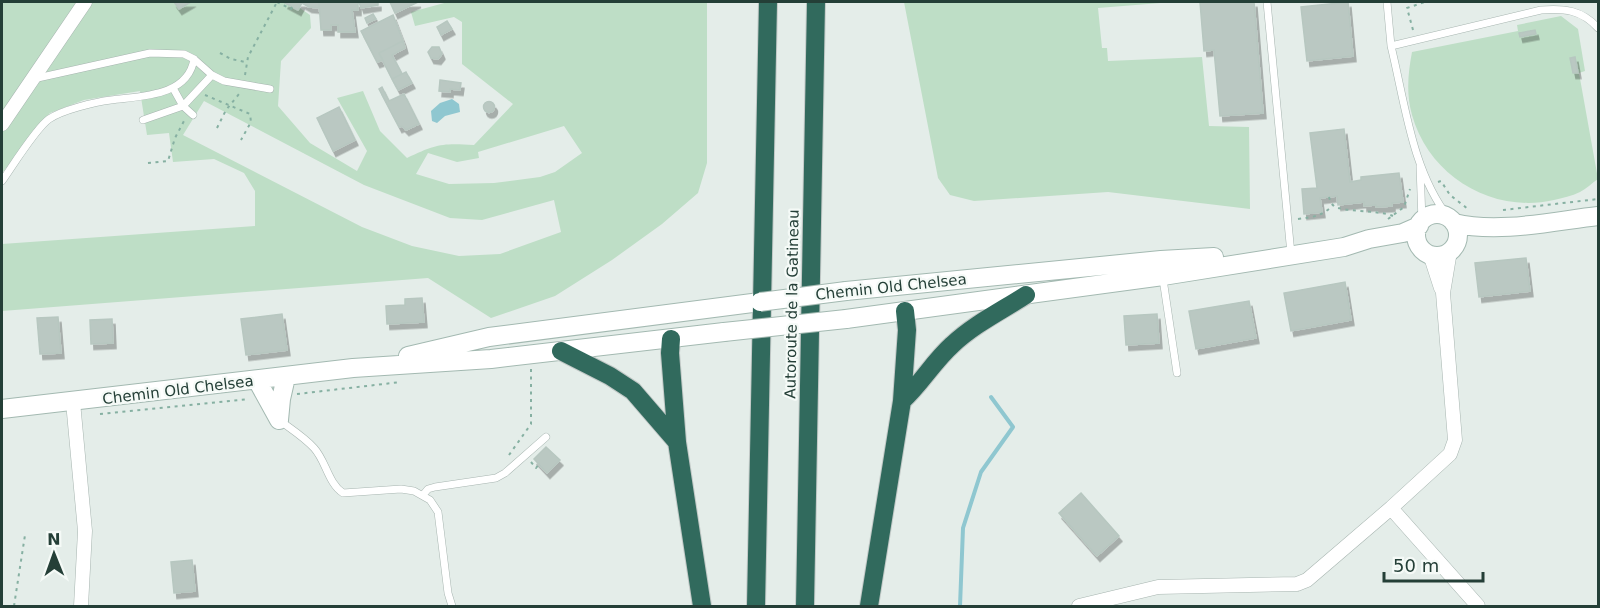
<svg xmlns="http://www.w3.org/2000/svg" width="1600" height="608" font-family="'DejaVu Sans',sans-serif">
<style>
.green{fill:#bedec6;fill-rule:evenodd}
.water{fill:#8fc7d0}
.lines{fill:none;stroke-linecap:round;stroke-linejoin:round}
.stream{stroke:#8fc7d0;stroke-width:4}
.building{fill:#bac8c2;stroke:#b7c7c0;stroke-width:1.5;filter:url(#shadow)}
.lane-casing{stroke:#a7b5b0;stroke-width:8}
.street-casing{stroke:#a7b5b0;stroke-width:15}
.secondary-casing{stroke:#a3b9b1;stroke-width:20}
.highway-casing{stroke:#c2c9c7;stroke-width:20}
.path{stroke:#86b0a2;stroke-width:2;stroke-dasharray:3 4.5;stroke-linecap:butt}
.lane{stroke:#fff;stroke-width:7}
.street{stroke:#fff;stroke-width:14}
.secondary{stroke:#fff;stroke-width:18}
.highway{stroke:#316a5d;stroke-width:18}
.secondary-bridge-casing{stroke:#a3b9b1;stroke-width:20;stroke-linecap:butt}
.secondary-bridge{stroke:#fff;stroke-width:18}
.labels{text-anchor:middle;stroke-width:4.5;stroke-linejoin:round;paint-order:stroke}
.street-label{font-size:15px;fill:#243f37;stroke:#f5faf7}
</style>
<defs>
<filter id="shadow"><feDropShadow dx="3" dy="5.5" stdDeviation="0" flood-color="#0004"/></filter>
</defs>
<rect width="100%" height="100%" fill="#e4ede9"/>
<path class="green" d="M2,2H291L310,15L311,28L281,61L278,106L310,143L357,171L367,151L337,98L363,91L380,131L407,158C436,144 442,143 474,145L513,104L462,64V22L454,17L415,26L411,12L448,2H707V163L698,193L662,224L612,260L555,296L491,318L428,278L2,311V244L255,226V191L244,173L214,159L173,162L169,133L147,135L140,91L84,100L50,113L2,173ZM204,101L364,185L450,218L482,220L554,200L561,232L500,254L459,256L412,246L362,227L183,135ZM564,126L582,153L555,172L540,177L494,183L449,184L416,174L428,153L457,162L479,158L478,152Z
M904,2H1173L1098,8L1102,48H1107L1108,61L1202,57L1209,126L1249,127L1250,209L1108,192L974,201L950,195L938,178Z
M1561,16L1578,29L1585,71L1579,73L1598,179C1592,183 1586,189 1580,192C1572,196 1562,198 1554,200C1492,214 1429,176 1412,115C1406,94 1408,73 1412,52L1518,31L1517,25Z"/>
<path class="water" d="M452,99L459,104L460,112L445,116L437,123L432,121L431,111L440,103Z"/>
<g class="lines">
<path class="stream" d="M960,606L963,528L981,472L1013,427L991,397"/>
</g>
<path class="building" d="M174,2H191L179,9Z
M286,2H319V8L309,7L302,3L298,10L285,3Z
M319,2H358V10H352L355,32H338V25H331V30H321Z
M359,2H378V5L361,8Z
M390,2H418L395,13Z
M1200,2H1254L1263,113L1220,116L1214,50L1204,51Z
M1348,2L1353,56L1307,61L1301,7Z
M373,14L376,19L367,23L365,18Z
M393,15L403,41L379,53L383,60L377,62L361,31Z
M447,21L452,29L441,35L437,27Z
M1535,30L1536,34L1520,37L1519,33Z
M403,41L405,48L392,55L402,74L392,79L379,53Z
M432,47H439L442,54L438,59L431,58L428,52Z
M1575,57L1578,73H1573L1570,58Z
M406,72L412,83L398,90L392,79Z
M440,80L461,83L460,90L450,89V92L439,91Z
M382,87L389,101L404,94L419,124L406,130L402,126L399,127L379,89Z
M483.5 107a5.5 5.5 0 1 1 11 0a5.5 5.5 0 1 1-11 0Z
M339,107L355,140L333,151L317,118Z
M1344,129L1350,182L1361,180V177L1399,173L1403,202L1392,203V206L1376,207V205L1364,206V202L1338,205L1337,196L1320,198L1322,212L1304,214L1302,189L1317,188L1310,133Z
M1526,258L1530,291L1479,297L1475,263Z
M1345,282L1351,320L1291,331L1284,293Z
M422,298L424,322L387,324L386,306L405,305V299Z
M1249,301L1256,338L1196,349L1189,311Z
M282,314L287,350L246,355L241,319Z
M1157,314L1159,343L1126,345L1124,316Z
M58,317L61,353L40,354L37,318Z
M112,319L113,343L91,344L90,320Z
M546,447L560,460L547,473L534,459Z
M1081,493L1119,536L1097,556L1059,513Z
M192,560L195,591L174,593L171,562Z"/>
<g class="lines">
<defs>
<path id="lane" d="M1267,2L1291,254
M1387,2L1391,46
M33,79L150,53L184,54L194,59L212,75L224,81L270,89
M173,88L183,106L193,115
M143,120L183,106L212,75
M1420,166L1422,221
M2,181C12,167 36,128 49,119C62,110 95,102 111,100C140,96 188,97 194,59
M1449,218C1412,171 1405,103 1391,46L1541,10C1564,8 1582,10 1598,28
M1163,279L1177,373
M279,420C291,429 304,437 314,448C326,461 328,483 343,493L401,489L414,491L430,500L438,512L448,593L452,606
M423,495L428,489L435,487L496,478L505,473L546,437"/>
<path id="street" d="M2,124L85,2
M1430,254L1441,288
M73,402L85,531L81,606
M1391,508L1478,606
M1079,606L1158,587L1297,584L1307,580L1391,508L1450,454L1455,440L1443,293L1450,251"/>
<path id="secondary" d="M1416 235a21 21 0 1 1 42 0a21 21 0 1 1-42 0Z
M1454,223C1498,234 1554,221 1598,216
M846,291L1161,260L1214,257
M846,319L1163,276L1344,247L1369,239L1403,233L1419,226
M408,356L489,337L760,302
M257,380L279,420
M2,409L353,368L491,359L724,332
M279,420L281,399L286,377"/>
<path id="highway" d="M671,339L670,353L677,442L702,606
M561,351L610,376L633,391L677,442
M902,401C921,384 933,362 952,345C973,325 1001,311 1026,295
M756,606L768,2
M805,606L816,2
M869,606L902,401L907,330L905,311"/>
</defs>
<use href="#lane" class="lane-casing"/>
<use href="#street" class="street-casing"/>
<use href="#secondary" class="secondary-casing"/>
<use href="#highway" class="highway-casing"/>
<path class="path" d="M277,2L291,9L292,7
M1413,30L1407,8L1425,2
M220,53L231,59L245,62
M245,75L248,57L277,2
M205,95L250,114L251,122L241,140
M217,128L226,110L239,94
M148,163L168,161L175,138L184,121
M1438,182L1441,181L1450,195L1468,209
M1329,197C1330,200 1331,204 1334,206C1341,212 1380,210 1393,216
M1503,210L1598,199
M1298,219C1313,217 1323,216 1333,205
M1388,219L1404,207L1410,189
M297,394L401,382
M100,414L249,399
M509,455L531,424V369
M531,462L536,468L539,464
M14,606L25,535"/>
<use href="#lane" class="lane"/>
<use href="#street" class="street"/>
<use href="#secondary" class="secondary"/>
<use href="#highway" class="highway"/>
<defs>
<path id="secondary-bridge" d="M760,302L846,291
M724,332L846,319"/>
</defs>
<use href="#secondary-bridge" class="secondary-bridge-casing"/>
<use href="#secondary-bridge" class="secondary-bridge"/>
</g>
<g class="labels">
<g class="street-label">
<text transform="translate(891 287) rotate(-6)" y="5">Chemin Old Chelsea</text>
<text transform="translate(792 304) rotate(-89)" y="5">Autoroute de la Gatineau</text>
<text transform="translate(178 390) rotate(-7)" y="5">Chemin Old Chelsea</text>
</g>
</g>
<rect width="1600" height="608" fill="none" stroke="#243f37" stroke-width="6"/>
<g transform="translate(54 554) rotate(359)" stroke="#f5faf7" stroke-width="4.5" paint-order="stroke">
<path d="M0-4.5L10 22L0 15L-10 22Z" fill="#243f37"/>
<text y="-9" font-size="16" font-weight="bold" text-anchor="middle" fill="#243f37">N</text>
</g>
<path d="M1384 572v9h99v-9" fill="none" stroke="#243f37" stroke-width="3"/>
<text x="1393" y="572" font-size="18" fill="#243f37" stroke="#f5faf7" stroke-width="4.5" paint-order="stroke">50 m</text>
</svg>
